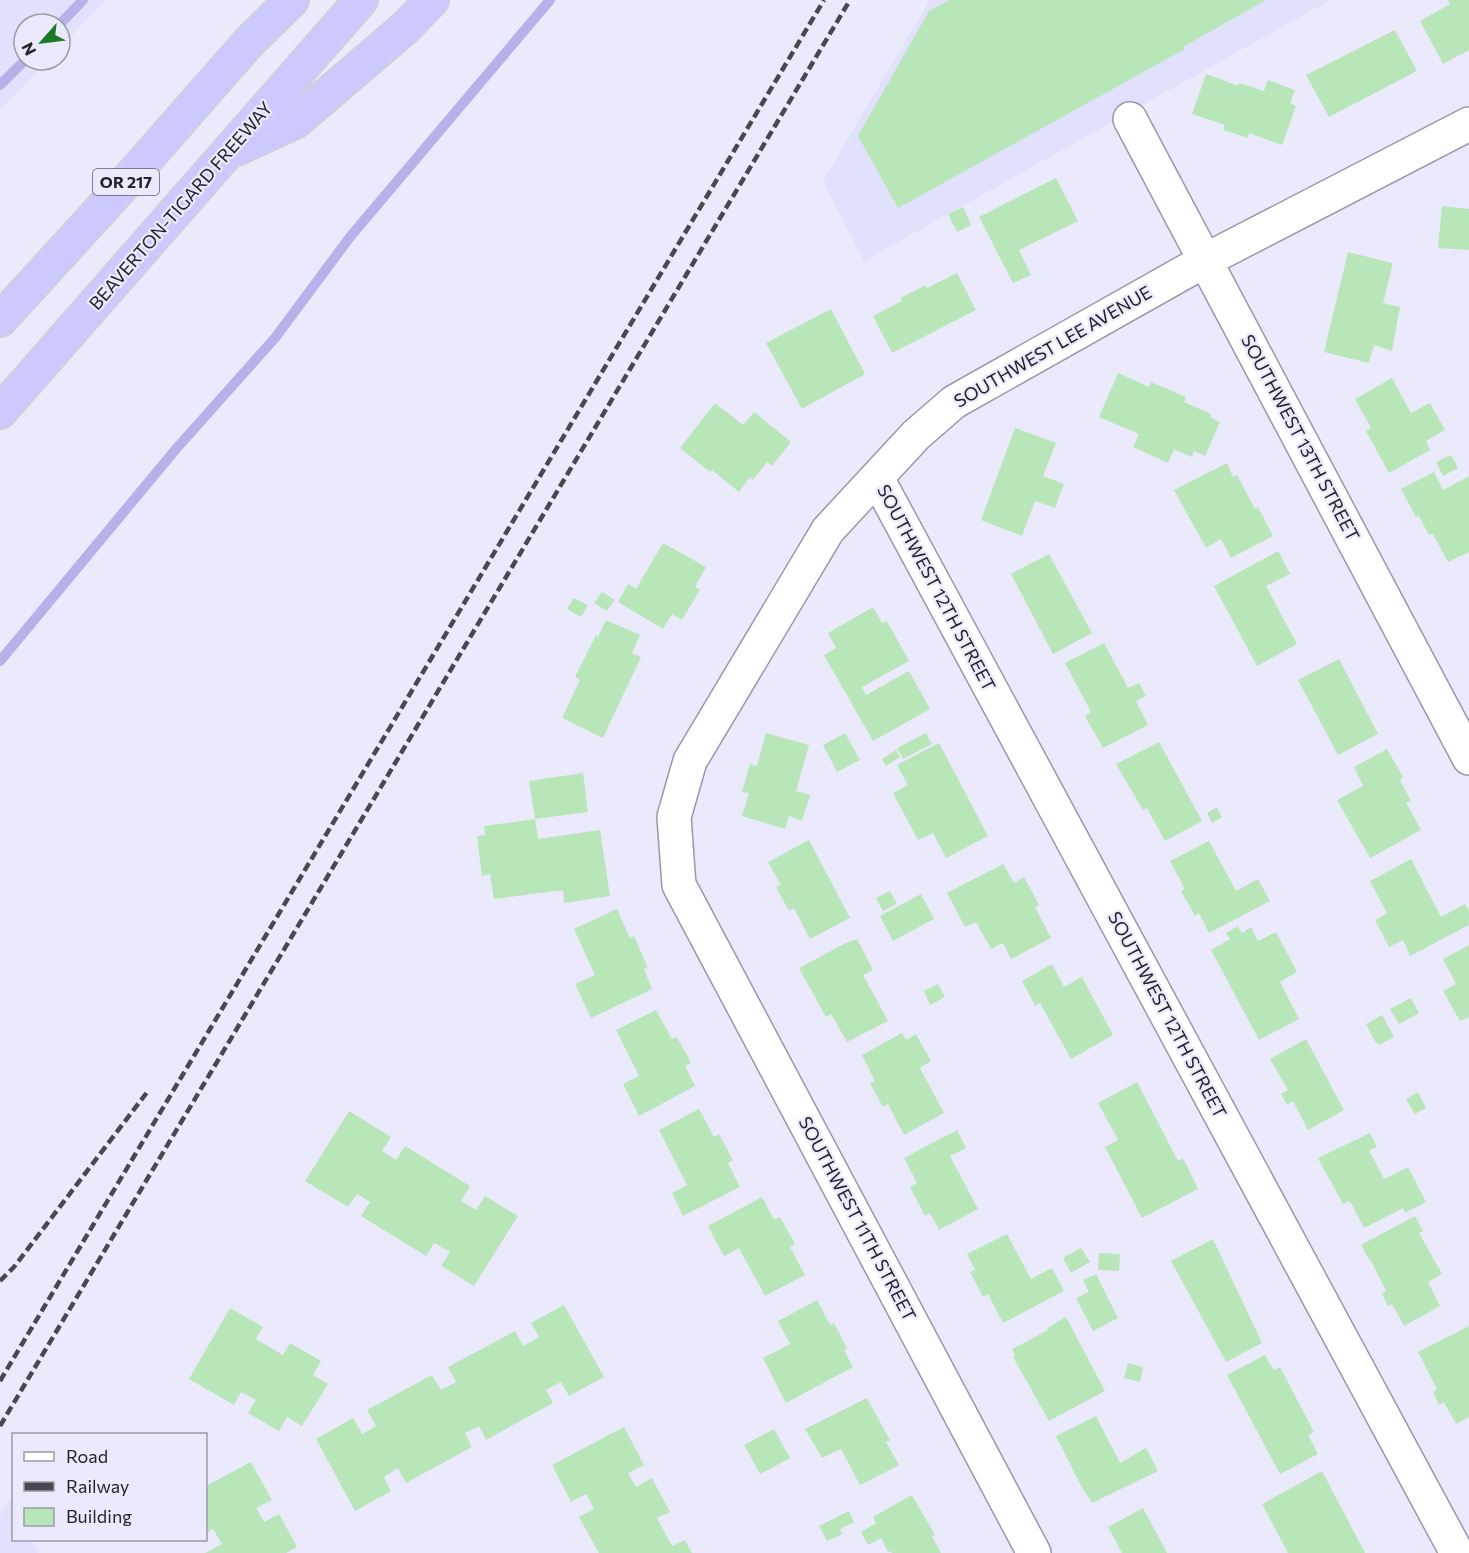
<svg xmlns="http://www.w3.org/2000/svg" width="1469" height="1553" font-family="Commissioner,sans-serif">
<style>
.built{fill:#e1e0fd}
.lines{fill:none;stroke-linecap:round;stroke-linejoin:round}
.stream{stroke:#b5b2ea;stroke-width:10}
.building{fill:#b8e6b8}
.minor-casing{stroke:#9897ac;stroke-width:36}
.highway-casing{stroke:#cfcfd0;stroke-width:36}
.minor{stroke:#fff;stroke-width:33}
.highway{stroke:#ccc9fe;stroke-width:33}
.rail{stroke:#494852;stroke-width:4.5;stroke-dasharray:9 4.5;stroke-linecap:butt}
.labels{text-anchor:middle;stroke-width:4.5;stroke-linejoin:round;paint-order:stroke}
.shield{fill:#ebeafc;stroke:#5f5f6a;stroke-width:1.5}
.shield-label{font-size:16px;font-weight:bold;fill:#23232b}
.street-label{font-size:18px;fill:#23232b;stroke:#ebeafc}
</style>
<rect width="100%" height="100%" fill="#ebeafc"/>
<path class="built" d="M0,0H106L60,48V24H24V60H48L0,110Z
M930,0H1330L864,261L823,181Z
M10,1500L13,1507L14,1540H31L38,1553H0V1516Z"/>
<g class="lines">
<path class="stream" d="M60,24L83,0
M0,85L25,60
M0,661L176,449L275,338L350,237L550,0"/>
</g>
<path class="building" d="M949,0H1266L1183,47L1185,49L898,208L858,136L929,11Z
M1448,0H1469V50L1443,64L1420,21L1450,4Z
M1395,30L1417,71L1329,117L1306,75Z
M1206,74L1238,86L1239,83L1264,91L1268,80L1295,90L1290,103L1296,106L1282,145L1249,133L1248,138L1223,130L1225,125L1192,114Z
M1056,178L1078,221L1019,250L1031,275L1013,283L979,217Z
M1442,206L1469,209V250L1438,248Z
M963,207L971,225L957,232L948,214Z
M1348,252L1393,263L1383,303L1400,307L1392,351L1374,345L1369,363L1324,352Z
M957,273L976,310L892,353L873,316L902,301L900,298L926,285L927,288Z
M831,309L865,374L802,409L766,343Z
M1118,373L1149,387L1151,382L1186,397L1184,402L1211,414L1210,417L1220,422L1205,456L1194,451L1192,457L1174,449L1168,463L1133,447L1139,434L1099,417Z
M1392,378L1411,413L1430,403L1445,430L1426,441L1430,450L1389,473L1366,431L1371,428L1355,399Z
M715,403L743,425L754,412L791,442L772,466L767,462L753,480L750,477L739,492L712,470L710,472L680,448Z
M1015,428L1056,443L1043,476L1064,484L1055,508L1035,501L1022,536L981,520Z
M1451,455L1458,468L1443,476L1436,462Z
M1227,463L1233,477L1237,475L1255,509L1258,507L1273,536L1231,558L1221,539L1206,548L1174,490Z
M1434,472L1443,490L1469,476V552L1448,562L1433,534L1429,535L1419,516L1416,517L1401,489Z
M663,543L706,567L695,587L700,590L682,620L672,614L663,629L618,602L628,584L636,589Z
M1278,551L1290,574L1266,586L1297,644L1257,666L1214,586Z
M1049,554L1092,633L1053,654L1011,574Z
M602,592L615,600L607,611L594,603Z
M574,598L588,605L581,617L567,609Z
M873,607L882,623L887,621L909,661L862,687L866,695L909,671L930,709L873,741L824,655L836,648L828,633Z
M606,620L640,635L632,653L641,657L603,738L562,718L580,680L575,677L596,635L598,637Z
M1104,643L1128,688L1139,683L1146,696L1136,701L1148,725L1103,748L1085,716L1091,712L1065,663Z
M1339,659L1378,734L1338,755L1298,680Z
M766,733L809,745L796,791L810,795L802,821L789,816L785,829L742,816L749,793L742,792L750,764L757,766Z
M845,733L860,760L837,772L823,745Z
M926,733L932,744L903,759L897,748Z
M1159,742L1202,821L1165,841L1147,808L1143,810L1116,764Z
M939,743L988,836L946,858L933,833L918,840L893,793L908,785L897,765Z
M1387,749L1403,777L1400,780L1411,801L1406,802L1421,830L1370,858L1337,800L1363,786L1354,767Z
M896,750L900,757L886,766L882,759Z
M583,773L588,812L535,819L529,781Z
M1217,807L1222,817L1212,823L1207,813Z
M535,819L538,839L600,830L610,896L564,903L563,890L494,899L490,874L482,876L477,836L485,835L484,826Z
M809,840L850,918L810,939L794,908L789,911L776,887L781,885L768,862Z
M1209,841L1236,891L1258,879L1270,901L1209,933L1199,913L1195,916L1181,891L1185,889L1170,861Z
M1411,859L1441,917L1465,904L1469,911V925L1410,956L1403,940L1389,947L1375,920L1387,913L1370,881Z
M1003,864L1014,883L1024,877L1039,905L1035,907L1051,938L1011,959L1003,943L991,949L976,922L965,927L947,893Z
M890,891L897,904L883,911L876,898Z
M921,894L934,919L893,941L880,916Z
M617,909L630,938L634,936L648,968L644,969L652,989L591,1018L575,984L595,975L574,929Z
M1238,926L1242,933L1251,927L1258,941L1276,932L1297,972L1280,982L1299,1019L1259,1040L1211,950L1230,939L1226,933Z
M857,939L873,970L863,975L888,1021L847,1042L831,1014L826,1017L799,968L846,943Z
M1469,945V1017L1460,1021L1443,991L1456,984L1443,959Z
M1052,964L1064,987L1082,977L1113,1035L1071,1059L1040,1003L1035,1006L1022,981Z
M938,984L945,997L930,1005L924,991Z
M1411,998L1419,1013L1399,1024L1390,1009Z
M656,1010L672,1039L677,1037L691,1063L685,1066L695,1086L639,1116L623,1084L639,1076L616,1030Z
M1382,1015L1394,1037L1379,1045L1374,1040L1366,1024Z
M902,1033L906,1040L916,1034L931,1061L920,1068L944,1113L904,1135L888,1104L883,1107L870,1083L875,1081L862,1055Z
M1306,1039L1344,1110L1308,1130L1293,1101L1287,1105L1281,1094L1288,1090L1270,1059Z
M1137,1082L1178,1161L1183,1158L1198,1189L1142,1218L1105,1147L1118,1140L1098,1103Z
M1418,1092L1426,1108L1415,1114L1406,1099Z
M699,1109L714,1137L719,1134L733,1160L728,1163L740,1187L683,1216L672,1193L687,1185L659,1130Z
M349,1111L391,1137L382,1151L396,1160L405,1146L470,1186L461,1201L476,1210L485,1196L518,1216L474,1286L441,1266L450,1252L434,1243L426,1256L361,1216L370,1202L357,1194L348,1207L305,1181Z
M957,1130L966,1148L950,1156L978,1209L939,1230L930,1213L925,1216L910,1187L917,1183L904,1158Z
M1370,1133L1377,1147L1369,1150L1384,1179L1408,1167L1426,1202L1405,1213L1403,1208L1364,1228L1350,1201L1343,1204L1318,1158Z
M762,1197L774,1220L780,1217L795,1244L790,1247L805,1275L765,1296L739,1248L724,1256L708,1226Z
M1415,1216L1423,1231L1419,1233L1442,1274L1428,1282L1440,1306L1404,1326L1392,1304L1388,1306L1382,1294L1386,1291L1370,1259L1369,1260L1361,1245Z
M1007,1234L1031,1279L1052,1268L1064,1291L1003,1323L988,1294L983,1297L970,1272L975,1270L967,1254Z
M1213,1239L1262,1343L1226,1362L1171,1261Z
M1081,1248L1090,1262L1071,1273L1063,1258Z
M1099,1253L1120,1254L1119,1271L1098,1270Z
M1096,1274L1118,1318L1093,1331L1076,1298L1089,1292L1083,1280Z
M817,1300L830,1325L834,1323L847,1348L844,1350L853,1367L786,1403L763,1358L790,1344L778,1321Z
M564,1305L604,1377L569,1396L561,1382L546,1390L553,1403L486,1440L479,1426L465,1433L472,1447L406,1483L398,1468L384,1477L391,1491L355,1511L316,1439L353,1418L362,1434L376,1426L367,1410L432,1375L441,1390L456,1382L448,1367L515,1331L523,1346L539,1337L531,1323Z
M230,1308L263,1327L256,1339L283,1355L290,1343L321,1361L313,1375L328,1384L302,1426L287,1417L279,1431L248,1413L256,1400L241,1392L234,1405L189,1379Z
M1066,1317L1105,1391L1049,1421L1013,1357L1015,1356L1012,1349L1048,1330L1047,1328Z
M1469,1326V1417L1456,1424L1444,1402L1439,1405L1433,1392L1437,1389L1418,1352Z
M1265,1355L1274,1370L1280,1367L1314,1432L1308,1435L1318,1454L1280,1474L1227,1375Z
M1128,1363L1143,1367L1140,1382L1124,1378Z
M867,1398L890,1440L886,1442L899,1465L860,1485L841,1449L822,1458L805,1429Z
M1096,1416L1120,1463L1146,1448L1158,1471L1092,1503L1081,1486L1056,1436Z
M624,1427L644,1465L628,1473L636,1487L652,1478L670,1512L657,1518L672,1546L685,1540L692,1553H599L579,1517L594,1509L586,1494L571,1502L552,1465Z
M774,1429L790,1458L760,1474L744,1445Z
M251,1462L272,1500L256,1508L264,1522L279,1514L297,1547L286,1553H205L222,1544L213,1529L206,1534V1486Z
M1322,1471L1365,1553H1288L1262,1504Z
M912,1495L935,1535L932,1536L941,1553H892L891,1551L888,1552L881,1538L868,1545L861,1532L876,1523L873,1517Z
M1143,1508L1167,1553H1122L1108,1527Z
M849,1511L854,1522L840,1529L842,1534L827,1541L819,1526Z"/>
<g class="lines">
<defs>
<path id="minor" d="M1130,119L1469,758
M877,478L1457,1553
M1034,1553L679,885L674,817L690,761L828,530L916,435L954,402L1206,260L1469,124"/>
<path id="highway" d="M236,149L295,122L405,28L432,0
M0,320L127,181L249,42L292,0
M0,412L361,0"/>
</defs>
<use href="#minor" class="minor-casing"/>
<use href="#highway" class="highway-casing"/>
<use href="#minor" class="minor"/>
<use href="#highway" class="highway"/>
<path class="rail" d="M0,1281L14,1267L148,1091
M0,1381L824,0
M0,1426L850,0"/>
</g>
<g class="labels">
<rect class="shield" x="93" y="169" width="66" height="26" rx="4.5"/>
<g class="shield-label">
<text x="126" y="188">OR 217</text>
</g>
<g class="street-label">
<text transform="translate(181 206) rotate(-49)" y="6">BEAVERTON-TIGARD FREEWAY</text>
<text transform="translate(1053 347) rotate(-30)" y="6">SOUTHWEST LEE AVENUE</text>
<text transform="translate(1300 438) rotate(62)" y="6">SOUTHWEST 13TH STREET</text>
<text transform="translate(936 588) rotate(62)" y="6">SOUTHWEST 12TH STREET</text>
<text transform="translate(1167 1015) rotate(62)" y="6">SOUTHWEST 12TH STREET</text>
<text transform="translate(857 1219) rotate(62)" y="6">SOUTHWEST 11TH STREET</text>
</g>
</g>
<rect x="12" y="1433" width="195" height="108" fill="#ebeafc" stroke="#9b9aa8" stroke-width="1.5"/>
<rect x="24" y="1452" width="30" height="9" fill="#ffffff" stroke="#9b9aa8" stroke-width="1.5"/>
<text x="66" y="1463" font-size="18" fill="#23232b">Road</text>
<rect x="24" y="1482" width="30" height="9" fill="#494852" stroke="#9b9aa8" stroke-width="1.5"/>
<text x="66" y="1493" font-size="18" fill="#23232b">Railway</text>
<rect x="24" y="1508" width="30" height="18" fill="#b8e6b8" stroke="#9b9aa8" stroke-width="1.5"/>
<text x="66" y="1523" font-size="18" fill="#23232b">Building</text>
<g transform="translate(42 42) rotate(242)"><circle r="28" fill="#ebeafc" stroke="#9b9aa8" stroke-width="1.5"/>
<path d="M0-4.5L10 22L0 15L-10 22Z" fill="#1d7928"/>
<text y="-9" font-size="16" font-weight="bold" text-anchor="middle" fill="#23232b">N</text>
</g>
</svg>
